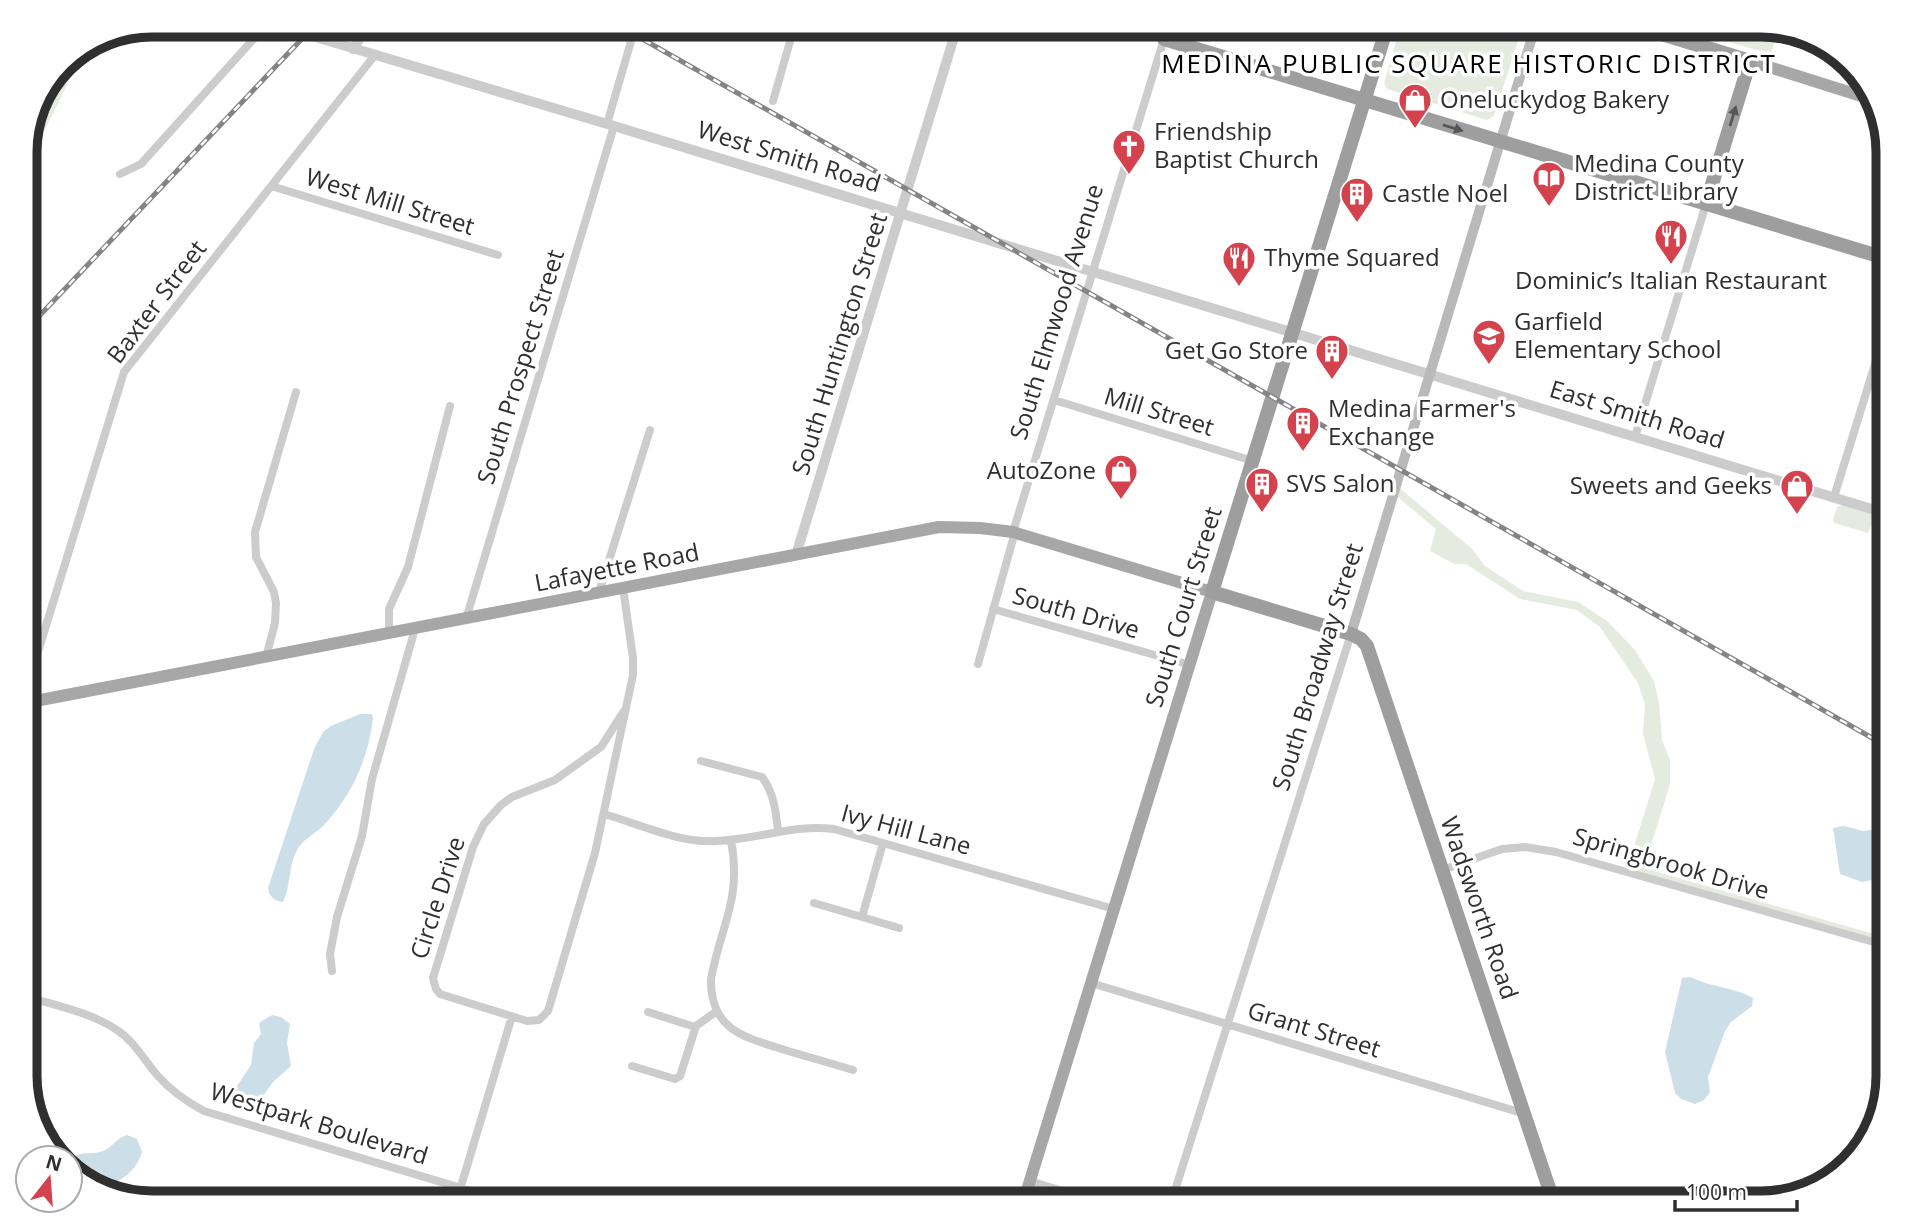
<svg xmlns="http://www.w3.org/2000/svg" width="1913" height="1228" font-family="'Open Sans',sans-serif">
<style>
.green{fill:#e5ebde}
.water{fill:#ccdee8}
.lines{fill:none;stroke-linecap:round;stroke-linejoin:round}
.minor{stroke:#ccc;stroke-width:8}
.tertiary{stroke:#ccc;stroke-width:10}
.secondary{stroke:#b9b9b9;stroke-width:10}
.primary{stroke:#a7a7a7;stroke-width:12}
.trunk{stroke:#9e9e9e;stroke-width:14}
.rail-casing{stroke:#848484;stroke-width:5}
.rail{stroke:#fff;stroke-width:2.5;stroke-dasharray:8;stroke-linecap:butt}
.oneway{fill:#565656}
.labels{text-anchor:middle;stroke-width:7;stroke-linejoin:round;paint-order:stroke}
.poi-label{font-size:24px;fill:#2f2f2f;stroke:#fff;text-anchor:start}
.street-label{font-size:24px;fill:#2f2f2f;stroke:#fff}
.neighbourhood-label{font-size:26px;letter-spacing:2px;fill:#000;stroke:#fff}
.rim{fill:none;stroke:#2f2f2f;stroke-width:9}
</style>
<rect width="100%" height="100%" fill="#fff"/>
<path class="green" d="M1696,24L1761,25L1778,30L1771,54L1693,32Z
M1401,25H1523L1494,116L1487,120L1387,89L1384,83Z
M87,45L92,48V52L84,50L40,140L43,142L25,179V144L62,62Z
M1396,485L1472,549L1485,566L1523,591L1578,602L1607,621L1635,650L1654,681L1659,702L1662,740L1670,760V784L1644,868L1888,938V944L1627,869L1655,779L1643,734L1645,705L1638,683L1600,627L1577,610L1520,599L1466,564H1454L1430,551L1436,529L1393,493Z
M1842,505L1872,514L1874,518L1868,533L1834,523L1833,520L1837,507Z"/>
<path class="water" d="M360,714H372L373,719C368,759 352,795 324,825C315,834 304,838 297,850C288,867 291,886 283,902C275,901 269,897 268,888L314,749L323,732L331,726Z
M1844,826L1863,831L1879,829L1888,831V877L1862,882L1840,874L1833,828Z
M1690,977C1710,987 1734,987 1753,998L1752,1006L1731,1022L1725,1031L1708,1077L1710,1092L1704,1100L1695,1104L1681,1099L1675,1093L1665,1052L1682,978Z
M272,1015L281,1017L290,1024L287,1043L291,1066L273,1082L258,1103L244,1105L234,1103L233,1100L237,1086L251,1065L254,1043L261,1034L259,1023Z
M127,1135L137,1139L142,1152C132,1185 95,1195 70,1170V1161C80,1149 90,1156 103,1151C113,1147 116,1138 127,1135Z"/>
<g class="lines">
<path class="minor" d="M773,101L795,24
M607,124L636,24
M120,174L141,164L267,24
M271,186L498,255
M1054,400L1253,461
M1635,437L1706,204
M1834,497L1888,322
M1013,532L1164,39L1117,24
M623,588L633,658V675L595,853L548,1011L539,1020L527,1021L440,994L436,989L433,978L473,847L484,824L501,805L512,797L555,780L601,747L624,711
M599,592L650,430
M993,609L1190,665
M466,619L614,126
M389,634V609L408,567L450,406
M266,657L275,623L276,603L274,592L256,557L255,532L296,392
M978,664L1015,532
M25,694L124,372L375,55
M701,761L762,777C774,793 776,812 778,831
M604,814C639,824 678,843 715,841C756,840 793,824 834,829L1114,909
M731,840C742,900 721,924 711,979C710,1030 744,1037 785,1050C808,1057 830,1063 853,1070
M883,843L862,917L899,928
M1442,870L1502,849L1525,847L1556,852L1888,946
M814,903L862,917
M332,971L330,954L337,917L362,836L372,779L415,629
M1091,983L1525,1114
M25,996C56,1006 90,1012 117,1030C134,1041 144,1060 157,1075C171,1091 185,1101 204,1111L511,1203
M648,1012L695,1027
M632,1066L675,1079L680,1076L696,1026L717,1011
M1030,1181L1102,1203
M456,1203L512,1016
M1171,1203L1351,634"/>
<path class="tertiary" d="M272,24L614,126L1888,514
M353,49L369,24
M796,555L958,24"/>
<path class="secondary" d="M1351,634L1536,24"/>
<path class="primary" d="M1750,61L1874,100
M25,703L939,527L980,528L1013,532L1212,592L1023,1203"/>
<path class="trunk" d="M1169,24L1164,39L1888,259
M1388,24L1212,592L1351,634L1361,639L1367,646L1554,1203
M1629,24L1750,61L1706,204"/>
<defs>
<path id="rail" d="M616,24L1888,747
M25,331L316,24"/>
</defs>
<use href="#rail" class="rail-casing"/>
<use href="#rail" class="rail"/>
</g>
<defs><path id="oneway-solid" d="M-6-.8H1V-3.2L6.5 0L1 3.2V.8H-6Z" transform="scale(1.75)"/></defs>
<g class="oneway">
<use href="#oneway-solid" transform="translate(1733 116) rotate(-73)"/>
<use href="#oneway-solid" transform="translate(1453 128) rotate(17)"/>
</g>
<defs>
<symbol id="shop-pin" viewBox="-11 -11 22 30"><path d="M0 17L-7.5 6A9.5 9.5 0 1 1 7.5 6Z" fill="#d4424e" stroke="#fff"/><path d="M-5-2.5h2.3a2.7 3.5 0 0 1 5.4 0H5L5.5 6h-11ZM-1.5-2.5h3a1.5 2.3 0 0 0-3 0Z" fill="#fff"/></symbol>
<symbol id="church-pin" viewBox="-11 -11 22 30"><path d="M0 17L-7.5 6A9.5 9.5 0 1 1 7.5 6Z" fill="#d4424e" stroke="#fff"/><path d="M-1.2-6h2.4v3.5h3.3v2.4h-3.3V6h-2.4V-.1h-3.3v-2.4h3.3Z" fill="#fff"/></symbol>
<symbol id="library-pin" viewBox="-11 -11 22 30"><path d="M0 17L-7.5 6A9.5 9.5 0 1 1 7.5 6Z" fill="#d4424e" stroke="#fff"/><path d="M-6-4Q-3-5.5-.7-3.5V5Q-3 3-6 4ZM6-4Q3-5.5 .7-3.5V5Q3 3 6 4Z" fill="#fff"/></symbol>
<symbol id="building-pin" viewBox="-11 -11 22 30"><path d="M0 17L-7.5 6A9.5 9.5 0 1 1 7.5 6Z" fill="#d4424e" stroke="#fff"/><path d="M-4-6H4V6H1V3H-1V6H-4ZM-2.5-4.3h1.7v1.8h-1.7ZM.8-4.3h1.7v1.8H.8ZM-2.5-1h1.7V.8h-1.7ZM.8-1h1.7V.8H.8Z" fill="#fff"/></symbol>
<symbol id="restaurant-pin" viewBox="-11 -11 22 30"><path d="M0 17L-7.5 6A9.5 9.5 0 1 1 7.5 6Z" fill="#d4424e" stroke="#fff"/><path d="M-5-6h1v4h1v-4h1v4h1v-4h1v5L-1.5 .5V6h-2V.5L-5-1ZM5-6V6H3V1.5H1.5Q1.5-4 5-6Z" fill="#fff"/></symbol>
<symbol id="school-pin" viewBox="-11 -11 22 30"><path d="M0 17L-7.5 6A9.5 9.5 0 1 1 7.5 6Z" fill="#d4424e" stroke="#fff"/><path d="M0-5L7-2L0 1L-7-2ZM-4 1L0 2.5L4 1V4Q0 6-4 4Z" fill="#fff"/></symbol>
</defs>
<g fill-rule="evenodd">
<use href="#shop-pin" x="1396" y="81" width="38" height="52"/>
<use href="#church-pin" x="1110" y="127" width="38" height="52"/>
<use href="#library-pin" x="1530" y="159" width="38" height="52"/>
<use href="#building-pin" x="1338" y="175" width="38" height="52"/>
<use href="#restaurant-pin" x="1652" y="217" width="38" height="52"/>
<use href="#restaurant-pin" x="1220" y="239" width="38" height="52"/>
<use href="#school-pin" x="1470" y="317" width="38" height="52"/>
<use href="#building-pin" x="1313" y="332" width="38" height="52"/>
<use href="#building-pin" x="1284" y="404" width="38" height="52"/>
<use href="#shop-pin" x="1102" y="452" width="38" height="52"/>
<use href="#building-pin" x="1243" y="465" width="38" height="52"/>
<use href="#shop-pin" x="1778" y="467" width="38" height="52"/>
</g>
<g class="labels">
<g class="poi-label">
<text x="1440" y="108">Oneluckydog Bakery</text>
<text x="1154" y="140">Friendship<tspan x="1154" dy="28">Baptist Church</tspan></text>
<text x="1574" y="172">Medina County<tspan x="1574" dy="28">District Library</tspan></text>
<text x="1382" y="202">Castle Noel</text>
<text x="1264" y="266">Thyme Squared</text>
<text x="1671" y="289" text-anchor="middle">Dominic’s Italian Restaurant</text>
<text x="1514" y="330">Garfield<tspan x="1514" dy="28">Elementary School</tspan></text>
<text x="1308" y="359" text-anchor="end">Get Go Store</text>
<text x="1328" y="417">Medina Farmer's<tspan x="1328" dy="28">Exchange</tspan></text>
<text x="1096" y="479" text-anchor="end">AutoZone</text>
<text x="1286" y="492">SVS Salon</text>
<text x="1772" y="494" text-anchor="end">Sweets and Geeks</text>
</g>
<g class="street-label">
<text transform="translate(789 157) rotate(17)" y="8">West Smith Road</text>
<text transform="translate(390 202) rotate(17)" y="8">West Mill Street</text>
<text transform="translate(157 302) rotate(-53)" y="8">Baxter Street</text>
<text transform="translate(1057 312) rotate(-73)" y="8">South Elmwood Avenue</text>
<text transform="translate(840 344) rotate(-73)" y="8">South Huntington Street</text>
<text transform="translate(521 367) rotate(-73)" y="8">South Prospect Street</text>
<text transform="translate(1159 412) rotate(17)" y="8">Mill Street</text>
<text transform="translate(1637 415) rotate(17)" y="8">East Smith Road</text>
<text transform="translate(617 568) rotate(-11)" y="8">Lafayette Road</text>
<text transform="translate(1184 607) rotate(-73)" y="8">South Court Street</text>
<text transform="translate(1076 613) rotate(16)" y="8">South Drive</text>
<text transform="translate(1318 667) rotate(-73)" y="8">South Broadway Street</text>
<text transform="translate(906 830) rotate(15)" y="8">Ivy Hill Lane</text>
<text transform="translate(1671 864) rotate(16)" y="8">Springbrook Drive</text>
<text transform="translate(438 898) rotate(-72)" y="8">Circle Drive</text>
<text transform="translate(1479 908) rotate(71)" y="8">Wadsworth Road</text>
<text transform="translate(1314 1030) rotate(17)" y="8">Grant Street</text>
<text transform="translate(319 1124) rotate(17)" y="8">Westpark Boulevard</text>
</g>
<g class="neighbourhood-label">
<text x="1469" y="73">MEDINA PUBLIC SQUARE HISTORIC DISTRICT</text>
</g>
</g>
<path d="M0 0H1913V1228H0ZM152 37H1761A115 115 0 0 1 1876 152V1076A115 115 0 0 1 1761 1191H152A115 115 0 0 1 37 1076V152A115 115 0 0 1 152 37Z" fill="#fff" fill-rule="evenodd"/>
<path class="rim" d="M152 37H1761A115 115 0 0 1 1876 152V1076A115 115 0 0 1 1761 1191H152A115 115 0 0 1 37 1076V152A115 115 0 0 1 152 37Z"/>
<g transform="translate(49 1179) rotate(17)"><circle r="33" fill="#ffffff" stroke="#acacac" stroke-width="2"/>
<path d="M0-5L12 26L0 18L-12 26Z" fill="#d4424e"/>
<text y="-10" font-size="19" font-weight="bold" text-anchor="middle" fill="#2f2f2f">N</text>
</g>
<path d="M1675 1200v10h122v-10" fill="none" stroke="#2f2f2f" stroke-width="3.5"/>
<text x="1686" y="1200" font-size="21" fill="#2f2f2f" stroke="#ffffff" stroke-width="5" paint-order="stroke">100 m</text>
</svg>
